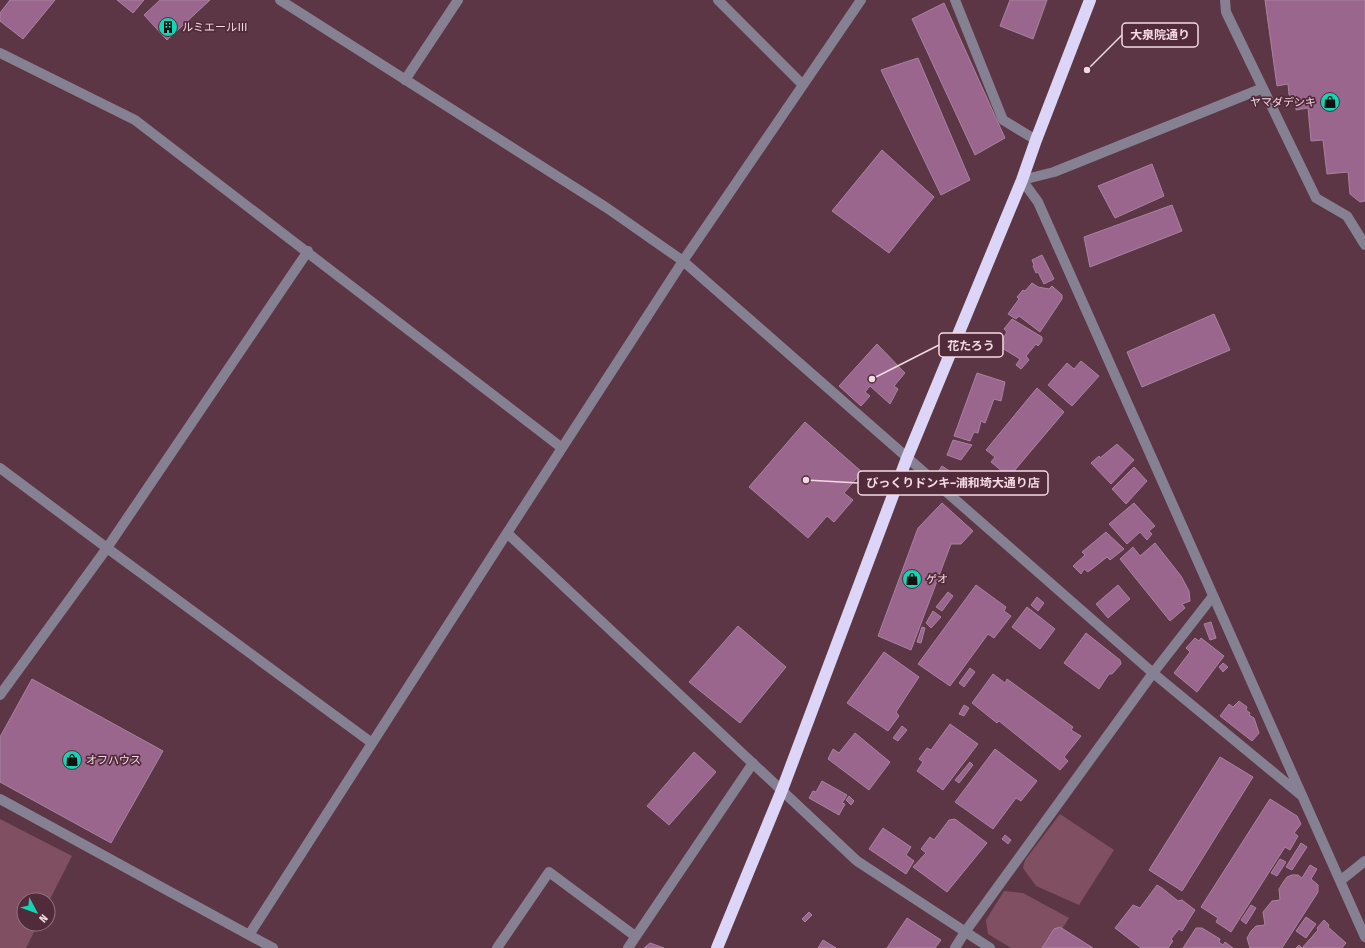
<svg xmlns="http://www.w3.org/2000/svg" width="1365" height="948" font-family="'Fira Sans Condensed','Noto Sans JP',sans-serif">
<style>
.green{fill:#804f62}
.building{fill:#9b668e;stroke:#a8829e}
.lines{fill:none;stroke-linecap:round;stroke-linejoin:round}
.minor{stroke:#858193;stroke-width:10}
.highway{stroke:#ddd5f8;stroke-width:12}
.labels{text-anchor:middle;stroke-width:3.5;stroke-linejoin:round;paint-order:stroke}
.poi-label{font-size:11px;fill:#f3dae2;stroke:#522b3a;text-anchor:start}
.leader{fill:none;stroke:#f3dae2;stroke-width:1.5}
.callout-dot{fill:#f3dae2;stroke:#522b3a;stroke-width:1.5}
.callout{fill:#522b3a;stroke:#f3dae2;stroke-width:1.5}
.callout-label{font-size:12px;text-anchor:middle;font-weight:bold;fill:#f3dae2}
</style>
<rect width="100%" height="100%" fill="#5d3645"/>
<path class="green" d="M1060,814L1114,850L1079,905L1036,886L1023,868L1025,860Z
M0,819L72,856L48,903V900H24V924H38L26,948H0Z
M1004,891L1023,893L1069,918L1050,948H1011L988,934L986,920Z"/>
<path class="building" d="M10,0H55L23,39L0,21V13Z
M117,0H144L133,13Z
M160,0H210L167,40L144,15Z
M1010,0H1047L1033,39L1000,26Z
M1265,0H1365V201L1360,202L1350,194L1348,172L1327,174L1323,140L1311,141L1308,108L1296,110L1295,95H1289L1288,84L1277,86Z
M944,3L1005,138L975,155L912,19Z
M918,58L970,180L941,195L881,70Z
M882,150L934,197L889,253L832,211Z
M1152,164L1164,196L1115,218L1098,186Z
M1172,205L1182,231L1090,267L1084,237Z
M1042,255L1054,279L1044,284L1038,272L1036,273L1033,266L1034,265L1032,260Z
M1032,283L1038,287L1049,289L1052,286L1062,295V299L1040,332L1019,316L1016,319L1008,314L1019,299L1017,297L1023,290L1025,291Z
M1214,314L1230,350L1142,387L1127,352Z
M1012,319L1042,337V341L1038,346L1036,344L1026,356L1029,360L1021,369L1016,365L1020,359L1002,348L1005,342L1002,340L1007,332L1004,329Z
M877,344L905,373L894,386L898,389L890,404L870,386L865,392L870,396L861,406L839,386Z
M1081,361L1099,376L1072,406L1048,385L1067,363L1074,369Z
M977,373L1005,382L1001,401L994,399L985,423L981,421L978,433L974,432L970,441L954,436Z
M1037,388L1064,412L1009,477L991,462L995,457L986,450Z
M805,422L862,472L844,493L853,500L834,522L827,516L808,538L749,487Z
M953,440L972,445L961,460L947,455Z
M1117,444L1134,460L1111,484L1091,463L1099,456L1100,458Z
M942,466L951,472L947,479L938,472Z
M1134,467L1147,481L1126,504L1112,489Z
M942,503L973,531L961,544H951L911,650L878,636L918,528Z
M1134,503L1155,526L1149,531L1152,534L1147,540L1140,532L1127,544L1109,524Z
M1106,532L1124,549L1110,560L1107,557L1088,572L1084,569L1081,574L1073,566L1085,555L1082,552Z
M1155,543L1181,576L1189,591L1190,601L1182,604L1185,608L1170,621L1120,559L1133,547L1140,556Z
M976,585L1006,607L1004,611L1011,616L994,638L988,634L950,686L918,664Z
M1118,585L1130,599L1108,618L1096,604Z
M948,592L953,596L942,611L936,607Z
M1037,597L1044,603L1038,611L1031,605Z
M1027,607L1055,629L1040,649L1012,627Z
M933,611L941,617L931,628L926,623Z
M1211,622L1216,638L1210,640L1204,624Z
M738,626L786,667L740,723L689,682Z
M922,627L925,628L921,643L917,642Z
M1086,633L1120,660L1121,664L1112,674H1109L1099,689L1064,663Z
M1195,638L1199,641L1201,638L1224,656L1197,692L1174,673L1190,652L1186,648Z
M884,652L919,677L896,712L899,716L888,731L847,703Z
M1223,663L1228,667L1223,672L1219,667Z
M970,668L975,672L964,687L959,683Z
M993,674L1005,683L1007,679L1073,727L1071,730L1081,736L1064,757L1068,761L1060,770L999,721L997,723L972,703Z
M32,679L163,751L111,843L0,782V737Z
M1239,701L1247,707L1246,710L1250,713L1249,715L1254,718L1259,733L1252,741L1220,716L1229,704L1233,707Z
M964,705L969,708L964,716L959,714Z
M950,724L978,744L943,790L917,771L923,762L919,759L927,748L931,750Z
M902,726L907,730L898,741L893,738Z
M855,733L890,762L869,790L828,759L833,749L839,753Z
M995,749L1037,781L1021,801L1016,798L993,829L955,802Z
M694,752L716,772L669,825L647,806Z
M1220,757L1253,777L1182,891L1149,870Z
M970,762L973,765L959,783L955,780Z
M822,781L847,795L842,803L845,804L839,815L809,798L813,791L816,792Z
M849,796L854,801L851,805L846,800Z
M1270,799L1297,816L1301,824L1294,833L1298,836L1290,850L1285,847L1231,932L1216,922L1218,918L1201,907Z
M955,819L987,843L947,892L913,867L926,853L921,849L930,837L934,840L949,820Z
M883,828L911,847L906,855L914,861L906,874L869,849Z
M1005,835L1011,840L1008,844L1002,839Z
M1301,843L1307,847L1292,870L1286,867Z
M1280,859L1286,862L1277,876L1271,873Z
M1310,865L1317,869L1311,879L1318,885V892L1282,948H1250L1247,938L1251,931L1256,926L1265,925L1263,912L1272,901L1280,900L1279,889L1284,881L1287,877L1292,875H1298L1302,878Z
M1157,885L1162,888L1178,901L1182,900L1195,910L1182,931L1179,929L1171,939L1173,941L1168,948H1141L1115,928L1133,905L1140,908Z
M1251,905L1256,908L1246,924L1241,920Z
M809,912L812,915L805,922L802,919Z
M1306,917L1316,924L1306,938L1296,931Z
M907,918L941,940L935,948H887Z
M1324,920L1329,925L1328,927L1346,943L1342,948H1296L1299,945L1302,948L1318,930L1317,928Z
M1060,927L1093,948H1042L1054,929Z
M1196,928H1202L1220,939L1219,942L1223,945L1225,942L1233,948H1183Z
M823,940L836,948H818Z
M650,943L664,948H644Z"/>
<g class="lines">
<path class="minor" d="M280,0L607,208L683,261L1153,673L1302,796
M955,0L1003,120L1036,140
M1225,0L1226,12L1316,198L1347,216L1365,245
M0,53L135,120L562,448
M405,80L458,0
M803,85L861,0
M1263,88L1054,172L1022,180L1038,202L1365,937
M0,468L107,548L372,743
M507,533L857,861L990,948
M0,695L107,548L308,251
M0,799L273,948
M1340,881L1365,861
M249,935L507,533L683,261L803,85L718,0
M497,948L549,872L635,936
M628,948L753,763
M955,948L965,932L1153,673L1213,596"/>
<path class="highway" d="M717,948L782,790L907,458L1022,180L1036,140L1090,0"/>
</g>
<defs>
<symbol id="building-disc" viewBox="-11 -11 22 22"><circle r="9.5" fill="#13d5b3" stroke="#522b3a"/><path d="M-4-6H4V6H1V3H-1V6H-4ZM-2.5-4.3h1.7v1.8h-1.7ZM.8-4.3h1.7v1.8H.8ZM-2.5-1h1.7V.8h-1.7ZM.8-1h1.7V.8H.8Z" fill="#111"/></symbol>
<symbol id="shop-disc" viewBox="-11 -11 22 22"><circle r="9.5" fill="#13d5b3" stroke="#522b3a"/><path d="M-5-2.5h2.3a2.7 3.5 0 0 1 5.4 0H5L5.5 6h-11ZM-1.5-2.5h3a1.5 2.3 0 0 0-3 0Z" fill="#111"/></symbol>
</defs>
<g fill-rule="evenodd">
<use href="#building-disc" x="157" y="16" width="22" height="22"/>
<use href="#shop-disc" x="1319" y="91" width="22" height="22"/>
<use href="#shop-disc" x="901" y="568" width="22" height="22"/>
<use href="#shop-disc" x="61" y="749" width="22" height="22"/>
</g>
<g class="labels">
<g class="poi-label">
<text x="182" y="31">ルミエールⅢ</text>
<text x="1316" y="106" text-anchor="end">ヤマダデンキ</text>
<text x="926" y="583">ゲオ</text>
<text x="86" y="764">オフハウス</text>
</g>
</g>
<path class="leader" d="M1087 70L1122 35M872 379L939 345M806 480L858 483"/>
<g class="callout-dot">
<circle cx="1087" cy="70" r="4"/>
<circle cx="872" cy="379" r="4"/>
<circle cx="806" cy="480" r="4"/>
</g>
<g class="callout">
<rect x="1122" y="23" width="76" height="24" rx="4"/>
<rect x="939" y="333" width="64" height="24" rx="4"/>
<rect x="858" y="471" width="190" height="24" rx="4"/>
</g>
<g class="callout-label">
<text x="1160" y="39">大泉院通り</text>
<text x="971" y="350">花たろう</text>
<text x="953" y="487">びっくりドンキ―浦和埼大通り店</text>
</g>
<g transform="translate(36 912) rotate(131)"><circle r="19" fill="#522b3a" stroke="#92717d"/>
<path d="M0-3L7 15L0 10L-7 15Z" fill="#13d5b3"/>
<text y="-6" font-size="11" font-weight="bold" text-anchor="middle" fill="#f3dae2">N</text>
</g>
</svg>
